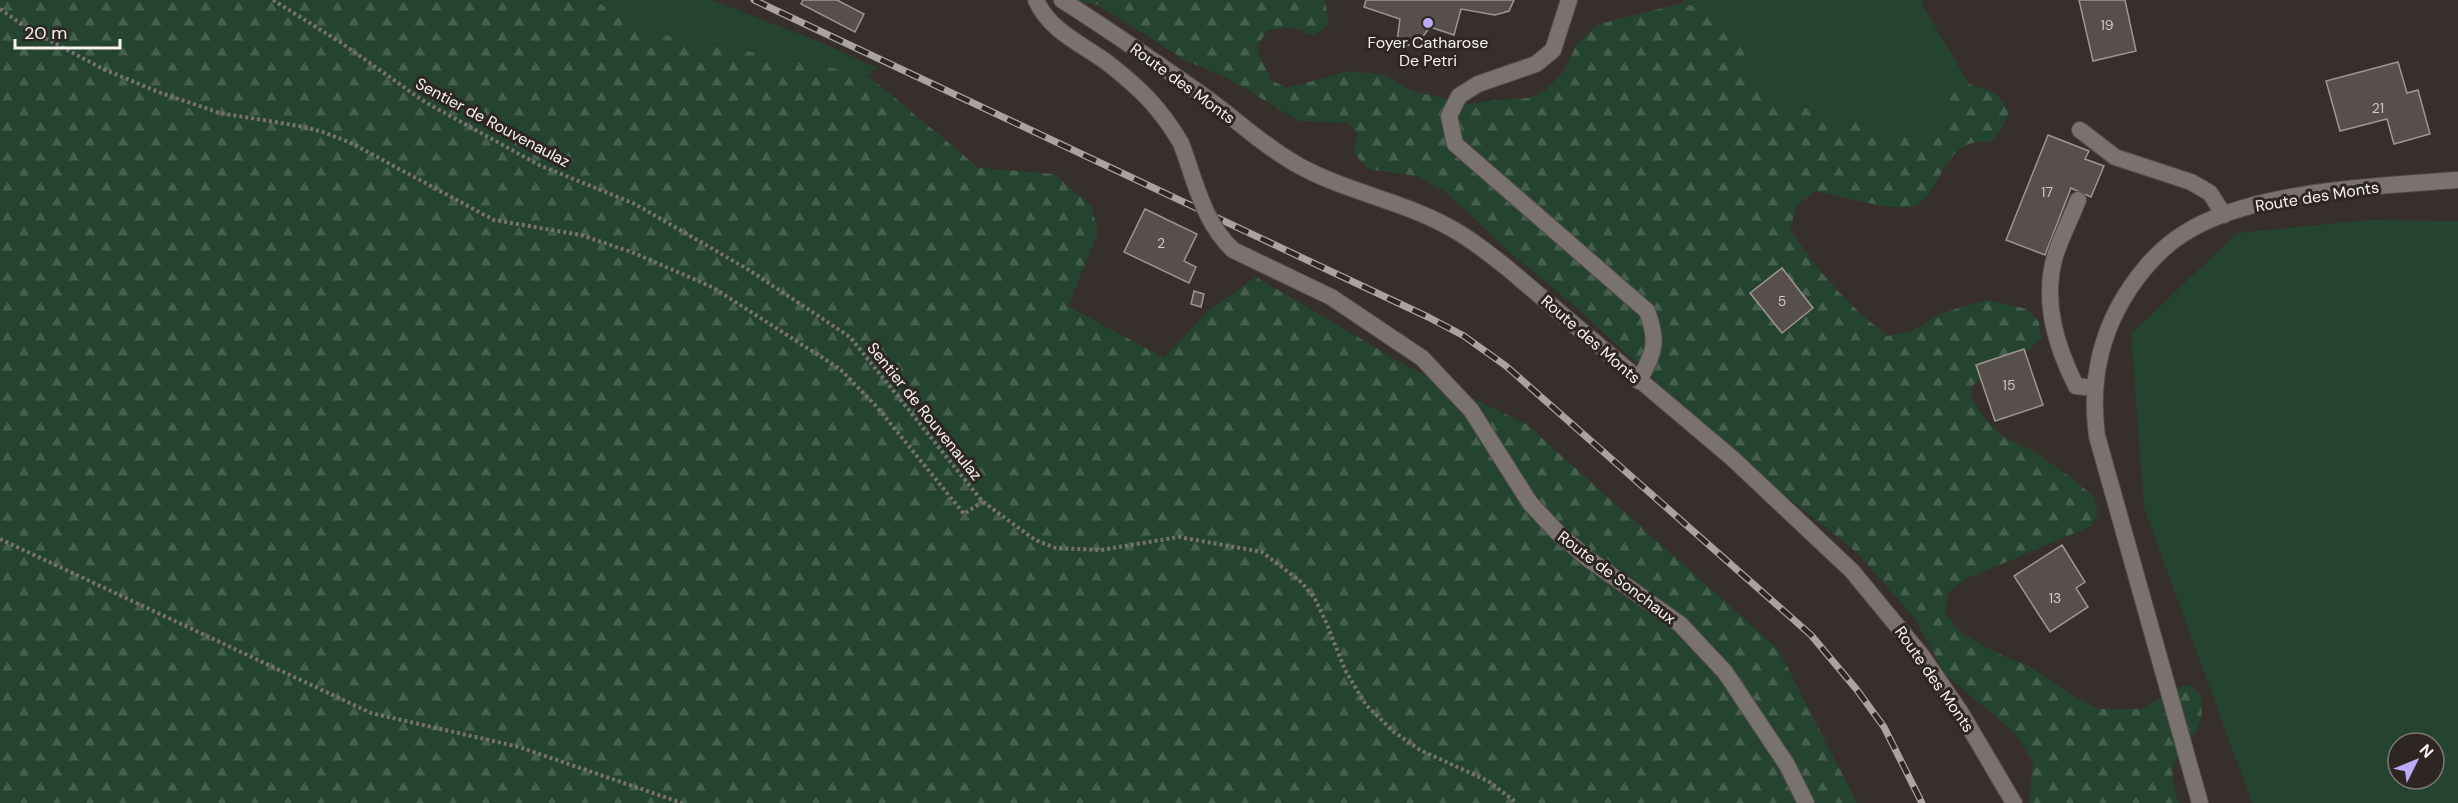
<svg xmlns="http://www.w3.org/2000/svg" width="2458" height="803" font-family="'DM Sans',sans-serif">
<style>
.green{fill:#24442f;fill-rule:evenodd}
.forest{fill:url(#forest-firs)}
.building{fill:#574f4b;stroke:#9f9592;stroke-width:1.5}
.lines{fill:none;stroke-linecap:round;stroke-linejoin:round}
.service-casing{stroke:#524c4a;stroke-width:18}
.minor-casing{stroke:#524c4a;stroke-width:18}
.tertiary-casing{stroke:#524c4a;stroke-width:18}
.path{stroke:#79716f;stroke-width:4;stroke-dasharray:3 3;stroke-linecap:butt}
.service{stroke:#7a726e;stroke-width:16}
.minor{stroke:#7a726e;stroke-width:16}
.tertiary{stroke:#7a726e;stroke-width:16}
.rail-casing{stroke:#aaa3a1;stroke-width:7}
.rail{stroke:#2d2623;stroke-width:4.5;stroke-dasharray:14;stroke-linecap:butt}
.minor-bridge-casing{stroke:#524c4a;stroke-width:18;stroke-linecap:butt}
.minor-bridge{stroke:#7a726e;stroke-width:16}
.poi-dot{fill:#bbaaf6;stroke:#2d2623;stroke-width:2}
.labels{text-anchor:middle;stroke-width:6;stroke-linejoin:round;paint-order:stroke}
.number-label{font-size:14px;fill:#d0c9c7}
.poi-label{font-size:16px;fill:#f8f2f0;stroke:#2d2623}
.street-label{font-size:16px;fill:#f8f2f0;stroke:#2d2623}
</style>
<defs>
<pattern id="forest-firs" width="22" height="20" patternUnits="userSpaceOnUse" patternTransform="scale(1.5)"><rect width="22" height="20" fill="#24442f"/><path d="M5 1l3.5 6h-7zM16 11l3.5 6h-7z" fill="#455f4d"/></pattern>
</defs>
<rect width="100%" height="100%" fill="#372f2c"/>
<path class="green" d="M592,0H712L820,42L877,68L867,75L665,35Z
M1684,0H1924L1921,3L1969,84L1950,95L1944,122L1933,136L1906,137L1786,102L1765,92L1747,70L1743,46L1683,3Z
M2369,220L2458,221V803H2252L2144,508L2131,334L2237,233ZM2398,743H2434V779H2398Z"/>
<path class="forest" d="M0,0H592L665,35L867,75L979,168L1054,174L1091,205L1098,233L1068,306L1164,358L1207,312L1256,277L1405,365L1526,424L1778,649L1857,803H0Z
M1077,0H1325L1329,23L1315,36L1293,28L1268,30L1256,47L1271,80L1287,88L1349,71L1385,75L1412,91L1470,104L1495,100L1530,98L1546,90L1563,72L1578,42L1599,24L1683,3L1717,14L1743,46L1747,70L1765,92L1786,102L1906,137L1933,136L1944,122L1950,95L1969,84L1997,94L2009,112L2002,128L1992,141C1985,142 1975,142 1969,144C1941,153 1935,204 1911,207C1886,210 1841,196 1815,191L1797,205L1790,229C1819,273 1846,303 1887,336L1912,331L1942,313L1988,300L2027,309L2039,322L2041,339L2019,359L2001,363L1972,386V399L1986,420L2002,436L2035,452L2072,478L2093,496L2098,513L2091,526L1966,579L1948,592L1945,613L1961,633L2007,658L2029,666L2075,697L2099,709H2141L2179,687L2191,685L2202,697C2201,704 2203,714 2200,721C2185,759 2161,755 2179,803H2029L2033,762L2014,732L1945,674L1913,616L1856,552L1731,452L1623,350L1570,302L1513,255L1447,193L1417,176L1368,169L1353,152L1358,134L1348,123L1299,121L1229,79L1185,60L1098,5Z"/>
<path class="building" d="M803,0H837L864,14L855,32L801,4Z
M1366,0H1514L1509,11L1495,15L1461,9L1454,35L1430,27L1421,39L1407,46L1397,41L1400,19L1364,7Z
M2079,0H2125L2136,51L2093,61Z
M2398,62L2407,93L2418,90L2430,134L2394,144L2387,119L2340,131L2326,81Z
M2048,135L2089,151L2085,159L2104,166L2091,197L2071,188L2045,255L2006,240Z
M1145,209L1197,234L1184,261L1196,267L1189,283L1124,252Z
M1782,268L1813,308L1782,333L1750,293Z
M1194,291L1204,294L1201,307L1191,304Z
M2024,349L2043,405L1995,421L1976,365Z
M2062,545L2085,582L2076,588L2088,607L2050,632L2014,576Z"/>
<g class="lines">
<defs>
<path id="service" d="M1569,0L1553,50L1536,64L1478,84L1459,96L1449,116L1455,144L1647,311C1659,344 1654,351 1639,381
M2080,130L2115,157L2191,182L2210,193L2224,215
M2078,200C2071,218 2061,237 2055,256C2042,301 2056,346 2076,386L2094,388"/>
<path id="minor" d="M1036,0C1050,32 1083,44 1109,64C1141,89 1160,108 1181,143
M1233,250L1331,297L1422,358L1471,410L1530,503L1557,532L1587,558L1680,624L1725,672L1787,765L1806,803"/>
<path id="tertiary" d="M1062,0C1112,32 1160,65 1208,99C1238,121 1264,146 1296,164C1343,191 1399,200 1447,226C1468,237 1487,252 1506,267L1732,458L1852,571L1922,656L1961,713L2014,803
M2200,803L2097,436C2091,392 2097,348 2118,308C2133,280 2156,251 2183,234C2250,190 2379,186 2458,180"/>
</defs>
<use href="#service" class="service-casing"/>
<use href="#minor" class="minor-casing"/>
<use href="#tertiary" class="tertiary-casing"/>
<path class="path" d="M273,0L340,42L425,102L539,165L635,204L749,270L850,337L982,501L1035,540L1056,548L1101,550L1179,537L1262,552L1300,581L1314,597L1326,622L1345,670L1366,705L1394,732L1420,750L1488,781L1517,803
M0,9L30,30L103,69L161,93L220,113L299,126L323,132L351,143L494,220L581,235L634,253L712,287L840,369L877,407L964,514L982,502
M0,539L371,713L519,747L682,803"/>
<use href="#service" class="service"/>
<use href="#minor" class="minor"/>
<use href="#tertiary" class="tertiary"/>
<defs>
<path id="rail" d="M754,0L1428,317L1464,336L1506,366L1811,635L1857,690L1884,727L1922,803"/>
</defs>
<use href="#rail" class="rail-casing"/>
<use href="#rail" class="rail"/>
<defs>
<path id="minor-bridge" d="M1181,143C1195,180 1203,222 1233,250"/>
</defs>
<use href="#minor-bridge" class="minor-bridge-casing"/>
<use href="#minor-bridge" class="minor-bridge"/>
</g>
<circle class="poi-dot" cx="1428" cy="23" r="6"/>
<g class="labels">
<g class="number-label">
<text x="2107" y="30">19</text>
<text x="2378" y="113">21</text>
<text x="2047" y="197">17</text>
<text x="1161" y="248">2</text>
<text x="1782" y="306">5</text>
<text x="2009" y="390">15</text>
<text x="2055" y="603">13</text>
</g>
<g class="poi-label">
<text x="1428" y="48">Foyer Catharose<tspan x="1428" dy="18">De Petri</tspan></text>
</g>
<g class="street-label">
<text transform="translate(1183 83) rotate(36)" y="6">Route des Monts</text>
<text transform="translate(493 122) rotate(28)" y="6">Sentier de Rouvenaulaz</text>
<text transform="translate(2317 196) rotate(-9)" y="6">Route des Monts</text>
<text transform="translate(1591 339) rotate(41)" y="6">Route des Monts</text>
<text transform="translate(925 411) rotate(51)" y="6">Sentier de Rouvenaulaz</text>
<text transform="translate(1617 577) rotate(37)" y="6">Route de Sonchaux</text>
<text transform="translate(1935 679) rotate(55)" y="6">Route des Monts</text>
</g>
</g>
<g transform="translate(2416 761) rotate(47)"><circle r="28" fill="#2d2623" stroke="#7e7875" stroke-width="1.5"/>
<path d="M0-4.5L10 22L0 15L-10 22Z" fill="#bbaaf6"/>
<text y="-9" font-size="16" font-weight="bold" text-anchor="middle" fill="#f8f2f0">N</text>
</g>
<path d="M15 39v9h105v-9" fill="none" stroke="#f8f2f0" stroke-width="3"/>
<text x="24" y="39" font-size="18" fill="#f8f2f0" stroke="#2d2623" stroke-width="4.5" paint-order="stroke">20 m</text>
</svg>
